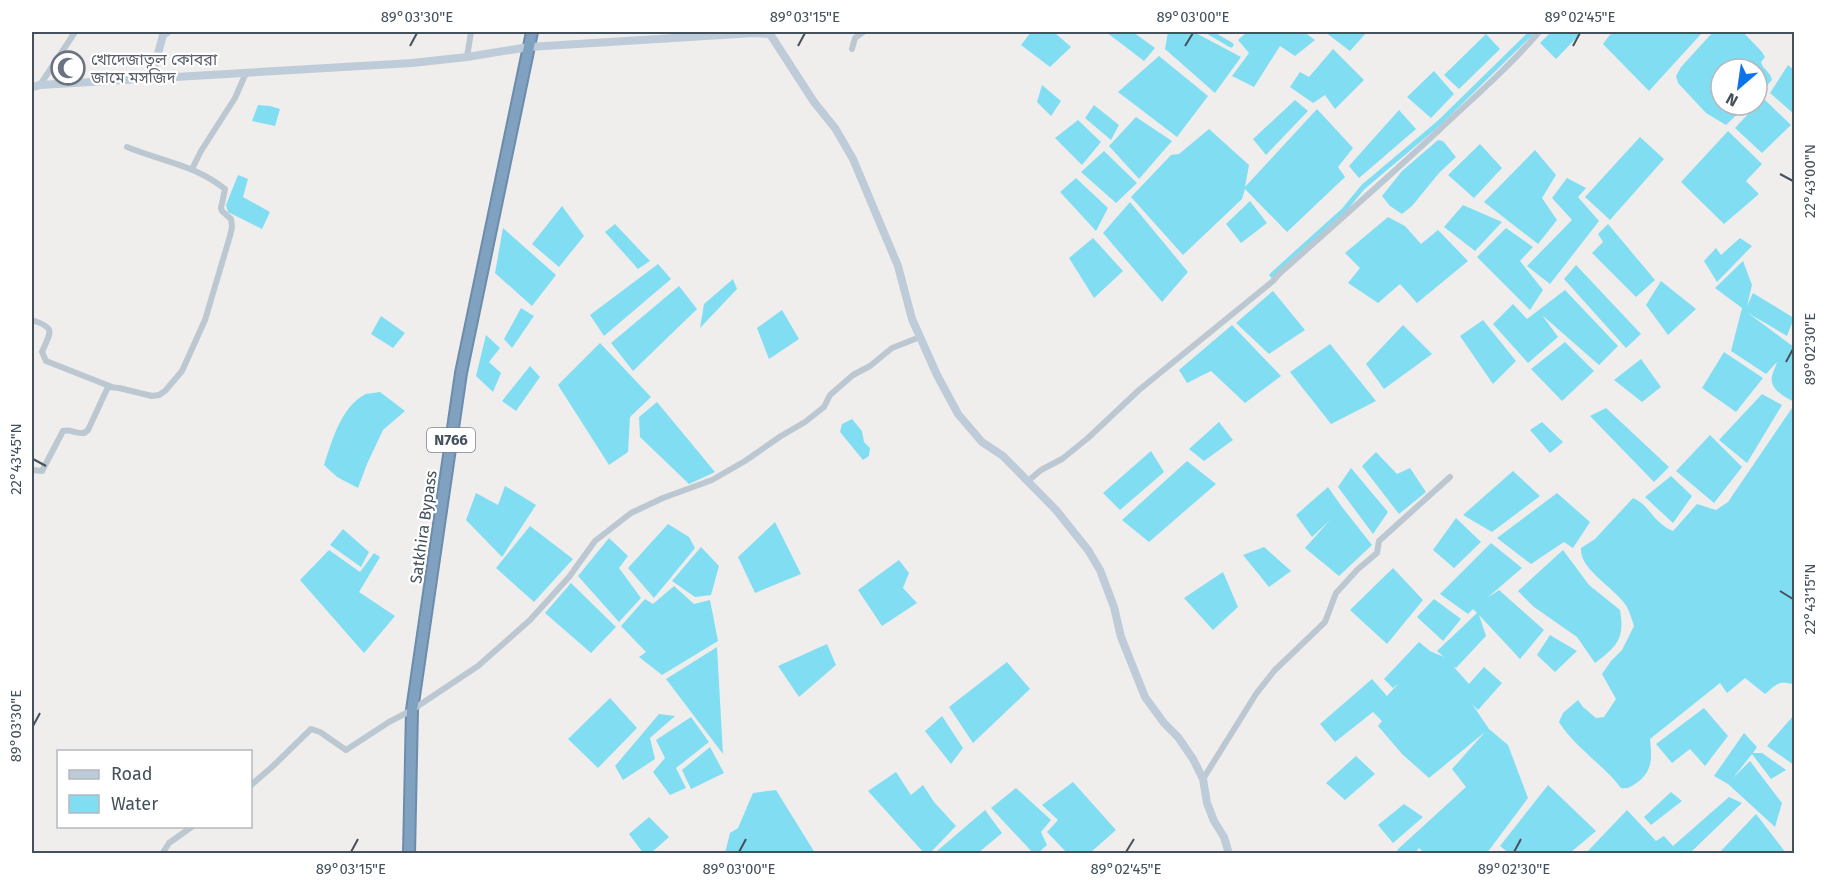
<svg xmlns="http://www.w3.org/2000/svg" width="1826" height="885" font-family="'Fira Sans','Noto Sans Bengali',sans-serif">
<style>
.water{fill:#81def2}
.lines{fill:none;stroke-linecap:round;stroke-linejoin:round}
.canal{stroke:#81def2;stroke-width:5}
.highway-casing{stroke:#6c8cac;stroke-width:14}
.street{stroke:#bcc8d1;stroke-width:6}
.secondary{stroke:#becbd8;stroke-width:8}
.highway{stroke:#81a1c0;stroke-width:10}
.ticks{fill:none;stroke:#44515c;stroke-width:2}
.labels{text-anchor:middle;stroke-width:4.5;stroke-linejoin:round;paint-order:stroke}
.shield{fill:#fff;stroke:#7c858d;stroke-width:1.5}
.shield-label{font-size:15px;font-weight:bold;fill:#44515c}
.worship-label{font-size:16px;fill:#5b616d;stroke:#fff;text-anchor:start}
.street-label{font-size:16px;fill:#44515c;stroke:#fff}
.neatline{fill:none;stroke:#44515c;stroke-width:2}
.ticks-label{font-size:15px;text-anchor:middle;fill:#44515c}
</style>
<rect width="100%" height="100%" fill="#f0eded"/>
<path class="water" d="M1031,32H1054L1071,47L1050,67L1021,45Z
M1106,32H1133L1155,48L1144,61Z
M1168,32H1194L1241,57L1215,93L1165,49Z
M1247,32H1304L1315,40L1295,56L1280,46L1254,87L1232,76L1249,53L1238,40Z
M1325,32H1367L1350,51Z
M1551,32H1582L1556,59L1540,43Z
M1612,32H1657L1660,33L1662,32H1699L1701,34L1649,91L1603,44Z
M1713,32H1743L1762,52L1765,57L1761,62C1763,70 1771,72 1772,80L1757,96V69H1721V105H1747L1726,125L1706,113L1678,83L1676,76L1681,67Z
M1486,34L1500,49L1459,89L1444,75Z
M1333,49L1364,80L1335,109L1325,95L1313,103L1290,87L1300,72L1309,77Z
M1159,56L1208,96L1177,137L1118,92Z
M1788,65L1794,70V114L1770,93Z
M1434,71L1454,94L1431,118L1407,97Z
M1042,85L1061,101L1051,116L1037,102Z
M1763,98L1791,125L1762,153L1735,128Z
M1295,100L1308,111L1266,155L1253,139Z
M258,105L270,106L280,109L275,126L252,121Z
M1094,105L1119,125L1111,140L1085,118Z
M1317,109L1353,148L1338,167L1345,177L1287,232L1245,189L1242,199L1183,255L1131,197L1171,155L1179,154L1209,129L1249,165L1245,187Z
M1399,110L1416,129L1359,178L1349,166Z
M1136,117L1172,141L1139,179L1109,146Z
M1078,120L1101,142L1082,165L1055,138Z
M1728,131L1762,164L1746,181L1759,194L1724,224L1681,182Z
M1640,137L1664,159L1610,220L1585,197Z
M1438,140L1443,141L1456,157L1439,173L1412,206L1402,214L1390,206L1382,196L1402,171Z
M1480,144L1502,168L1474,198L1448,175Z
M1535,150L1556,175L1542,198L1557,220L1538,244L1484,202Z
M1104,151L1137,183L1116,203L1081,172Z
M238,175L248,179L243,197L270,212L262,229L228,212L226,205Z
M1076,178L1108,208L1096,231L1060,192Z
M1567,178L1586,188L1578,197L1599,221L1550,284L1527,266L1572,220L1552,198Z
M1250,201L1267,223L1241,243L1226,224Z
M1130,202L1188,272L1162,302L1103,233Z
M1463,205L1502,222L1475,251L1444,227Z
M562,206L584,236L559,267L532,244Z
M1388,217L1405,226L1421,244L1438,230L1468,261L1417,303L1400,284L1378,303L1348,283L1360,268L1345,253Z
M615,224L650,261L638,269L605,232Z
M1608,224L1655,280L1636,297L1592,253L1603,242L1598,234Z
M503,228L556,275L532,306L495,273Z
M1506,228L1533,247L1520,261L1543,290L1530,310L1477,257Z
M1093,238L1123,271L1094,298L1069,258Z
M1740,238L1752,246L1717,282L1704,261L1716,248L1721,255Z
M1743,261L1752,285L1747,306L1753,293L1794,318L1787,336L1748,313L1791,345H1794V402C1785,397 1769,389 1772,376C1773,371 1776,366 1777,362L1766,374L1731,351L1742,308L1715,288Z
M658,264L671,279L604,336L590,315Z
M1576,265L1641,334L1626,348L1564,279Z
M733,279L737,289L700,328L704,304Z
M1661,281L1696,309L1668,335L1646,305Z
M679,286L697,309L633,371L611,343Z
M1565,290L1618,346L1599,365L1542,315L1558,337L1528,363L1493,324L1513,304L1527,319Z
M1273,291L1305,330L1269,354L1236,323Z
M521,308L534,316L512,348L504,339Z
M782,310L799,339L769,359L757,328Z
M381,316L405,333L393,348L371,334Z
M1483,320L1516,361L1493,384L1460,336Z
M1232,325L1281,376L1245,403L1211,371L1187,383L1179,370Z
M1403,325L1432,354L1384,389L1366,364Z
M486,335L500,348L489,362L501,373L493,392L476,376Z
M1565,342L1594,371L1562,401L1531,369Z
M600,343L651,397L630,417L628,452L609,465L558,385Z
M1330,344L1376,401L1331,424L1290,372Z
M1724,352L1763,378L1736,412L1702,388Z
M1641,359L1661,387L1642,402L1614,380Z
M530,366L540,377L516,411L502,401Z
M380,392L405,411L383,430L367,464L358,488L337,477L324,465C332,441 341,406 366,394C370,393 376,393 380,392Z
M1762,394L1782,405L1747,463L1719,440Z
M657,402L715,472L689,484L640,437L639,417Z
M1794,405V681L1791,684C1778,680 1775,686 1765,694L1745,678L1727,693L1720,683L1650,739C1652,759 1653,772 1635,784C1630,787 1628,789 1621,788C1603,764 1575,748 1559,722L1563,713L1578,700L1583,707L1596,718L1604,717L1616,699L1602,674L1611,661L1622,650L1634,626C1632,620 1630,613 1627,607C1617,589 1579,570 1581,548L1595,539L1633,498C1649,504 1654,524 1673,531L1697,504L1716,510L1728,502Z
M1606,408L1669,467L1654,482L1590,416Z
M852,419L862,431L864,442L870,448L869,456L863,460L840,432L842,424Z
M1219,422L1233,440L1204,461L1189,449Z
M1542,422L1563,442L1550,453L1530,430Z
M1710,435L1742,467L1714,503L1676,471Z
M1151,451L1164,472L1120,510L1103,493Z
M1376,452L1397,474L1410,468L1426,492L1399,514L1362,466Z
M1187,461L1216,484L1149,542L1122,520Z
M1351,468L1388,512L1373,534L1338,487Z
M1513,471L1540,496L1492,532L1463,515Z
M1671,476L1692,496L1673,523L1645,497Z
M505,486L536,505L502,557L466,520L476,493L498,505Z
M1328,487L1342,507L1372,545L1339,576L1305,548L1330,520L1312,537L1296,515Z
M1557,493L1590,522L1573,548L1564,542L1531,564L1497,538Z
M1456,518L1481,542L1454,568L1433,550Z
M775,522L801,574L755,593L738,557Z
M668,524L689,537L695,548L654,598L628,568Z
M530,526L573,559L534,602L496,568Z
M343,529L369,552L361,567L330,545Z
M609,538L628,556L619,568L641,598L619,622L578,576Z
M1491,543L1522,568L1487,598L1499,590L1544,630L1520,659L1479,615L1486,636L1456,668L1453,666L1469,684L1484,667L1502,683L1478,710L1472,704L1489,729L1508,745L1528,798L1487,853H1424L1419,848L1415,853H1400L1397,850L1466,787L1452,769L1485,732L1429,778L1402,754L1378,726L1382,721L1373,712L1335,742L1320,724L1372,679L1387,696L1399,683L1393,688L1384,679L1419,642L1430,651L1444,657L1437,651L1477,613L1473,609L1468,614L1440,594Z
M701,547L719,566L711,595L695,597L672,581Z
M1264,547L1291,571L1269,587L1243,555Z
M329,550L360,572L374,553L380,557L359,592L395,616L364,653L300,580Z
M1563,550L1589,585L1620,610C1625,639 1617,646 1595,663L1577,637L1534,607L1518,591Z
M899,560L909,573L903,588L917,603L882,626L858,590Z
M1393,568L1423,600L1387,644L1350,610Z
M1223,572L1238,607L1213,630L1184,598Z
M571,583L616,627L591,653L545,613Z
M674,586L694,604L710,600L718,641L662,675L639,657L646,652L621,626L645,599L653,604Z
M1434,599L1461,619L1443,641L1417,617Z
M1550,635L1577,651L1555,672L1537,655Z
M827,644L836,665L799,697L778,666Z
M717,647L723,754L666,679Z
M1007,662L1030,689L973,743L949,707Z
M610,698L637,728L598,768L568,739Z
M1704,708L1728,736L1705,766L1690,749L1672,763L1656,744Z
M659,714L675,716L650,738L655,759L623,780L615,766Z
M1794,715V765L1767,746Z
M942,716L963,748L951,764L925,731Z
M691,717L709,742L676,768L686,788L670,795L653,772L665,758L656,740Z
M1744,733L1757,747L1753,753H1762L1786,770L1771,779L1752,754L1733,778L1750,761L1782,803L1775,827L1728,784L1714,776Z
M710,747L724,773L691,789L682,770Z
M1356,756L1375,774L1345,800L1326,783Z
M896,772L911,795L923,785L934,802L956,826L930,853H924L868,791Z
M1073,782L1116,830L1090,853H1067L1047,832L1058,820L1042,805Z
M1548,785L1596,831L1570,853H1509L1500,846Z
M1016,788L1051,820L1041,832L1047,845L1038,853H1033L991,808Z
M776,790L815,853H725L730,833L738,828L753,793Z
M1671,792L1682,801L1651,825L1644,817Z
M1729,797L1742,803L1690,853H1586L1627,810L1656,841L1664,836L1673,846Z
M1404,804L1423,817L1393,843L1378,825Z
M985,810L1002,833L978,853H939L937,851Z
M1756,814L1786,853H1719Z
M649,817L669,837L651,853H643L629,834Z"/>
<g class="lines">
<path class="canal" d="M1209,32L1231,45
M1272,275L1344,210L1363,187L1439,123L1532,32"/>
<defs>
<path id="highway" d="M409,854L412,710L461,373L532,32"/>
</defs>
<use href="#highway" class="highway-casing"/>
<path class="street" d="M852,49L855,38L863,32
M467,57L471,32
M40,85L75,32
M192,169L201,151L235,98L246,73
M32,320C56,328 51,331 42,352L46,361L112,387
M32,470L42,471L63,431C71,429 76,434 84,433L88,430L108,387L119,388L152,396L159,395L165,391L182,371L205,320L230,236L232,227L231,219L222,211L221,208L225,189C195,165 161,161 127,147
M1028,481L1041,470L1062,459L1088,438L1139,390L1273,281L1279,274C1332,227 1385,180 1437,132C1472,99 1508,68 1539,32
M1203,779L1256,694L1274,671L1325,622L1336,593L1358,569L1377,553L1379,541L1450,477
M250,786L272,767L311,729L320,732L346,750L389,722L412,710L478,666L530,620L569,577L595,541L631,513L663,498L712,480L745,461L781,436L805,422L824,407L830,395L853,375L870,366L892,348L920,337
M162,854L169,843L193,826"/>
<path class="secondary" d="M151,79L163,35L167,32
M32,87L40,85L412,63L467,57L529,47L754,33L770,34L814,102L835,128L853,159L898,266L912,319L937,375L958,414L982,442L1003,456L1056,510L1088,550L1100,570L1114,607L1121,637L1145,697L1164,723L1178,737L1193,759L1203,779L1207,803L1214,821L1224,837L1229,854"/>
<use href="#highway" class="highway"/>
</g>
<path class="ticks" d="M410,46L417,33M798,46L805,33M1185,46L1193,33M1573,46L1580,33M1780,174L1793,181M1786,362L1793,349M33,459L46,466M1780,591L1793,599M33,726L40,713M351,852L358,839M739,852L746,839M1126,852L1134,839M1514,852L1521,839"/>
<defs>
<symbol id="mosque-ring" viewBox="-11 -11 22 22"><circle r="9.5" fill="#fff" stroke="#6b7280" stroke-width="1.5"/><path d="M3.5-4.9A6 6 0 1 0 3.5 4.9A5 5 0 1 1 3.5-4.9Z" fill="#6b7280"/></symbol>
</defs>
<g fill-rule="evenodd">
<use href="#mosque-ring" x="49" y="49" width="38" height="38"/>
</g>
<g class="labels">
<rect class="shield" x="427" y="428" width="48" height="24" rx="4.5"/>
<g class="shield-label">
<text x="451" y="445">N766</text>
</g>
<g class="worship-label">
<text x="91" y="65">খোদেজাতুল কোবরা<tspan x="91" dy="18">জামে মসজিদ</tspan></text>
</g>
<g class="street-label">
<text transform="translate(423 527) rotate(-82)" y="6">Satkhira Bypass</text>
</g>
</g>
<rect width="1826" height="885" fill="none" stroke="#ffffff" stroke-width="66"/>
<rect x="57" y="750" width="195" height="78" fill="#ffffff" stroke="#b4b9be" stroke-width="1.5"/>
<rect x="69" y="770" width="30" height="9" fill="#becbd8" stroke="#b4b9be" stroke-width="1.5"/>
<text x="111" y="780" font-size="18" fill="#44515c">Road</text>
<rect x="69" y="795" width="30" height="18" fill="#81def2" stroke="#b4b9be" stroke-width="1.5"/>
<text x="111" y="810" font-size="18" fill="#44515c">Water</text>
<g transform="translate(1739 87) rotate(209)"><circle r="28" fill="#ffffff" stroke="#b4b9be" stroke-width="1.5"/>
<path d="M0-4.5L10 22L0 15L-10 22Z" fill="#0c74ea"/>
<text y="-9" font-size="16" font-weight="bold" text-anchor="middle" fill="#44515c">N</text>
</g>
<rect x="33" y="33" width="1760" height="819" class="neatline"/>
<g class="ticks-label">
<text x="417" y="22">89°03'30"E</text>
<text x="805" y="22">89°03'15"E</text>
<text x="1193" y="22">89°03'00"E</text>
<text x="1580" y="22">89°02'45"E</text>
<text transform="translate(1810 181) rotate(-90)" y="5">22°43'00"N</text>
<text transform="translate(1810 349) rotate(-90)" y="5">89°02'30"E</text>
<text transform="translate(16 459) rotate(-90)" y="5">22°43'45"N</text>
<text transform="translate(1810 599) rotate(-90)" y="5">22°43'15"N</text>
<text transform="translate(16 726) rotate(-90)" y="5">89°03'30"E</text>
<text x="351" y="874">89°03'15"E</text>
<text x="739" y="874">89°03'00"E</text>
<text x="1126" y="874">89°02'45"E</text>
<text x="1514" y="874">89°02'30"E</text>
</g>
</svg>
